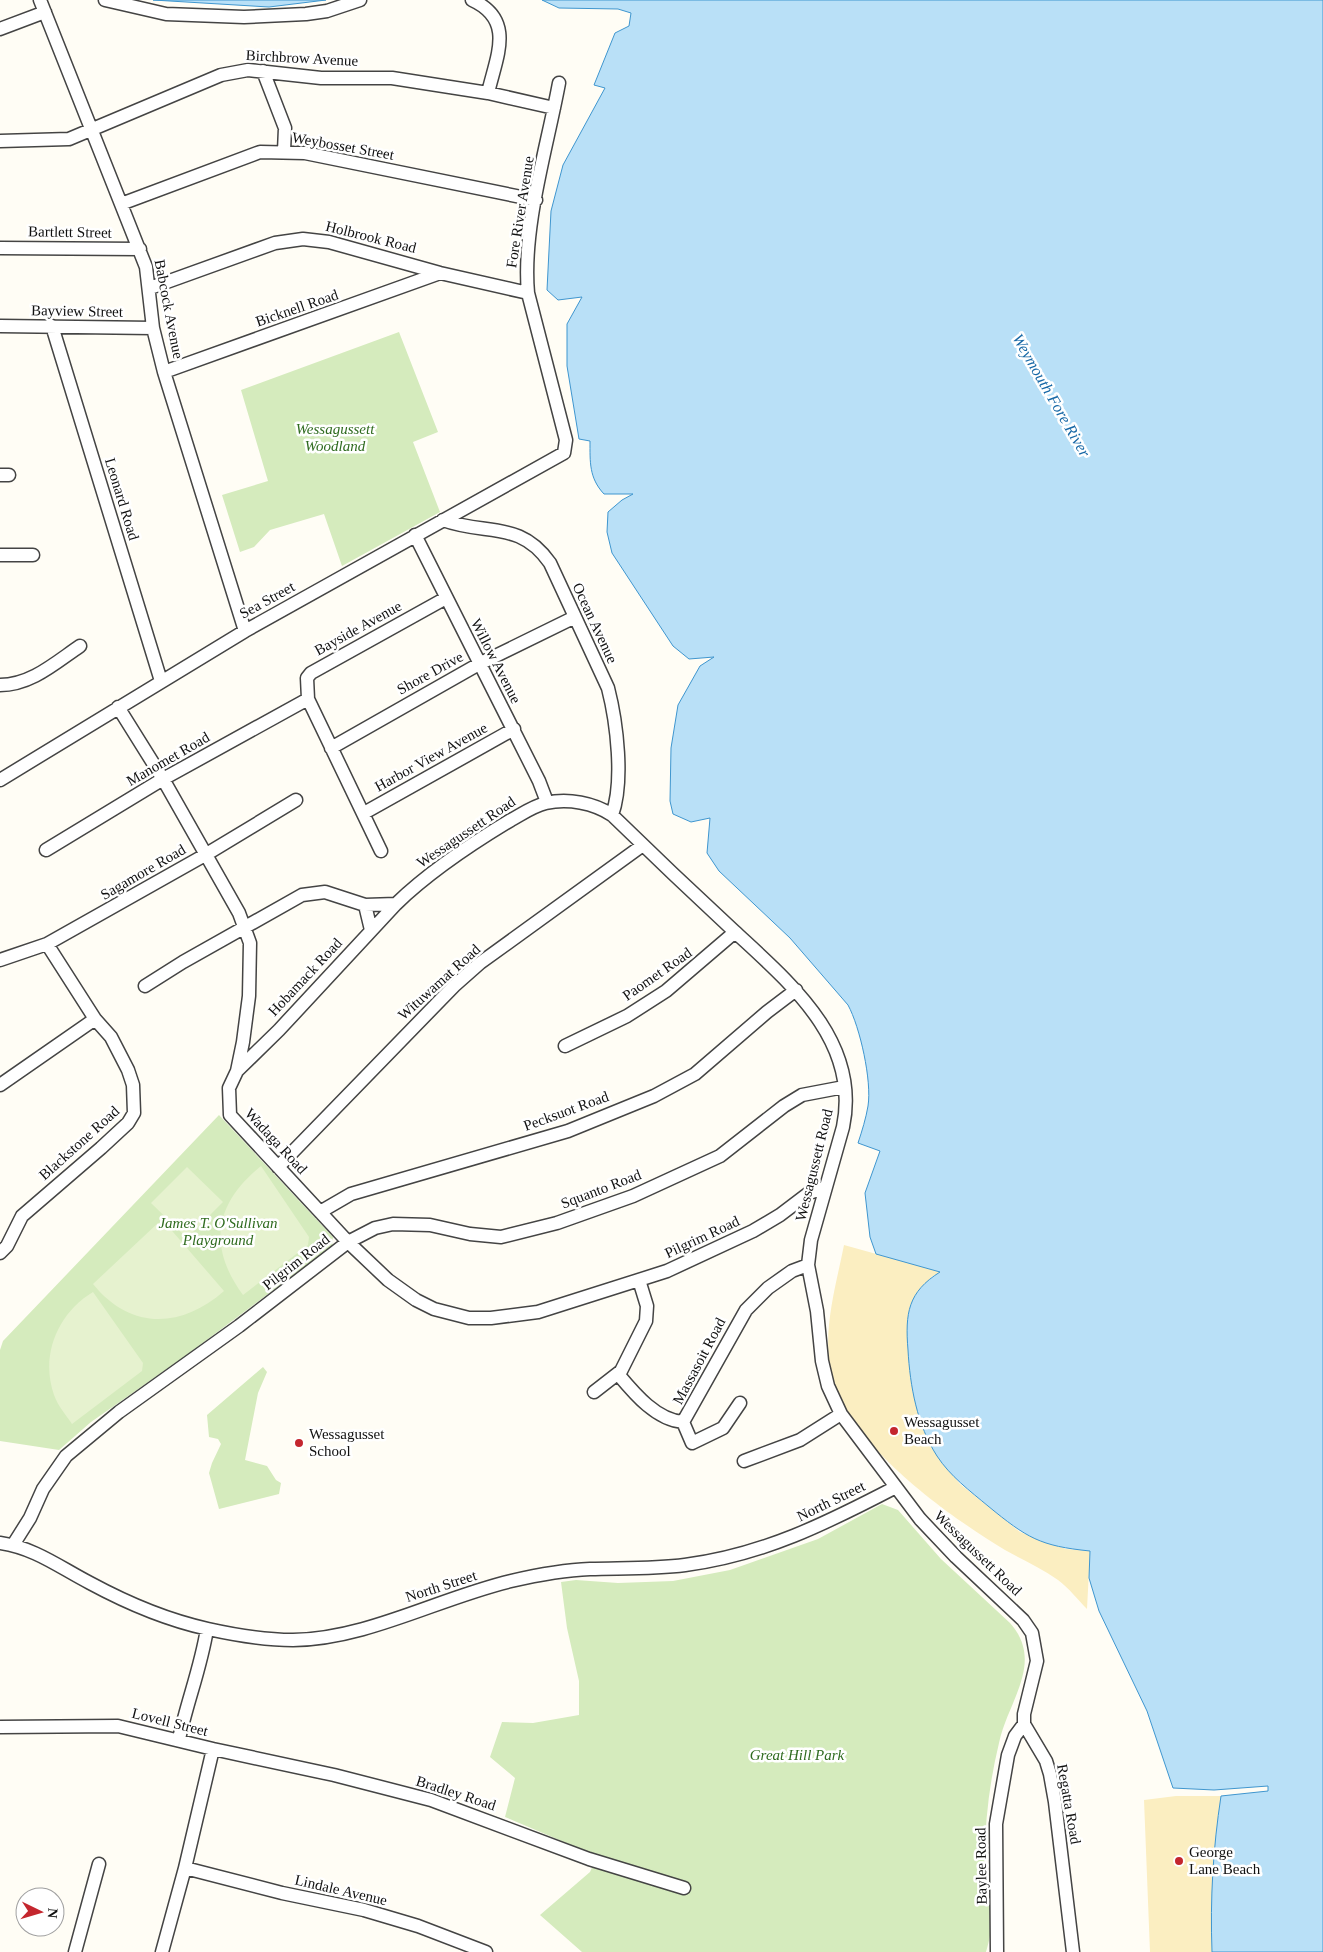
<svg xmlns="http://www.w3.org/2000/svg" width="1323" height="1952" font-family="Georgia,serif">
<style>
.green{fill:#d5ebbd}
.sand{fill:#fbeec1}
.pitch{fill:#e6f2cf}
.water{fill:#b9e0f7;stroke:#3f96cf}
.lines{fill:none;stroke-linecap:round;stroke-linejoin:round}
.minor-casing{stroke:#444;stroke-width:15}
.minor{stroke:#fff;stroke-width:12}
.poi-dot{fill:#c4262e;stroke:#fff;stroke-width:2}
.labels{text-anchor:middle;stroke-width:5;stroke-linejoin:round;paint-order:stroke}
.street-label{font-size:15px;fill:#111;stroke:#fff}
.park-label{font-size:15px;font-style:italic;fill:#2f6b1f;stroke:#fff}
.poi-label{font-size:15px;fill:#111;stroke:#fff;text-anchor:start}
.water-label{font-size:16px;font-style:italic;fill:#1768a6;stroke:#fff}
</style>
<rect width="100%" height="100%" fill="#fffdf5"/>
<path class="green" d="M399,332L438,432L413,442L440,512L342,566L324,514L270,530L254,547L240,552L222,495L268,481L241,390Z
M219,1115L333,1237L332,1246L184,1357L91,1422L59,1450L0,1441V1350L3,1341Z
M263,1367L267,1372L258,1393L245,1460L267,1466L276,1480L281,1483L279,1494L219,1509L209,1473L212,1463L221,1444L218,1439L209,1437L207,1415Z
M882,1504L898,1510L941,1559L1010,1623C1045,1663 1008,1700 999,1743C989,1784 984,1827 985,1869C986,1888 992,1910 991,1930C990,1937 988,1945 986,1952H582L540,1915L590,1872L597,1856L505,1817L515,1778L490,1757L502,1722L533,1723L579,1715V1681L567,1628L561,1582L576,1580L618,1583L673,1581L730,1570L818,1539Z"/>
<path class="sand" d="M844,1245L941,1272L931,1277L937,1456L960,1484L1020,1532L1066,1549L1090,1551L1087,1609C1078,1600 1069,1588 1058,1580C1041,1568 1023,1560 1005,1550C946,1514 850,1446 832,1376C821,1334 836,1286 844,1245Z
M1176,1796H1221C1213,1848 1210,1899 1212,1952H1150L1144,1800Z"/>
<path class="pitch" d="M261,1166L309,1237L308,1245L243,1295C207,1246 215,1203 261,1166Z
M187,1167L223,1202L187,1238L151,1203Z
M158,1223L167,1225L224,1291C182,1328 131,1331 93,1284Z
M93,1292L143,1363L142,1371L72,1424C66,1415 58,1406 54,1395C40,1355 58,1313 93,1292Z"/>
<path class="water" d="M153,0H326L269,7Z
M542,0H1323V1952H1212C1210,1899 1213,1848 1221,1796L1268,1791V1786L1214,1790L1173,1788L1147,1711L1099,1611L1089,1578L1090,1551C1040,1546 1027,1538 988,1506C970,1491 950,1476 937,1456C917,1425 910,1386 908,1350C905,1313 908,1292 940,1272L876,1254L870,1237L865,1193L880,1151L858,1143C862,1131 866,1118 868,1106C872,1081 860,1027 848,1005L790,938L719,871L707,853L710,818L691,822L673,814L670,801L671,748L678,705L700,666L714,657L689,659L673,646L612,553L607,532L608,512L622,500L633,494H604C589,478 590,462 590,441L579,439L567,366V324L582,297L558,300L547,290L551,211L563,165L605,88L594,85L615,33L629,26L631,13L618,9L559,8Z"/>
<g class="lines">
<defs>
<path id="minor" d="M40,0L146,267L153,328L164,372L245,631
M105,0L166,14L244,17L306,14L327,11L360,0
M472,0C516,20 496,57 488,93
M0,29L45,12
M263,71L285,128L284,151
M0,141L69,139L221,75L248,70L321,78H392L488,93L554,108
M121,204L260,152L305,153L536,200
M0,248L140,249
M150,288L275,243L303,239L329,242L440,273L528,293
M0,326L153,328
M52,326L161,681
M164,372L440,273
M0,475H9
M443,520C487,536 520,520 550,563L608,688C617,723 624,782 612,815
M415,535L539,781L547,802
M0,555H33
M0,685C31,685 55,663 80,646
M118,707L163,779L239,913L250,943L249,996L243,1042L237,1071L229,1088L230,1115L348,1242L388,1280L416,1300L434,1309L469,1318H491L538,1312L667,1271L753,1231L780,1215L809,1193L826,1187
M331,748L479,664L575,617
M0,780L245,631L564,453L566,440L528,293C522,228 547,148 559,83
M364,813L514,729
M46,850L163,779L308,699
M381,851L308,699L307,678L311,673L446,598
M365,905L371,930
M0,960L47,944L205,855L296,800
M145,986L183,962L302,895L325,892L365,905L396,904C430,871 471,844 511,820C522,814 533,806 546,803C568,798 594,803 612,815C652,854 693,893 734,931C789,982 861,1041 843,1127L811,1240L808,1265L817,1311L822,1361L828,1386L841,1414L920,1519L956,1557L1023,1620L1032,1633L1037,1661L1024,1714V1724L1046,1761L1050,1774L1055,1802L1073,1952
M565,1046L627,1016L666,991L735,932
M237,1071L279,1030L396,904
M0,1085L95,1019
M278,1167L454,986L480,963L643,845
M320,1212L351,1194L568,1131L654,1096L695,1074L767,1012L796,990
M0,1253L7,1246L22,1216L101,1148L128,1123L134,1113L133,1085L128,1070L111,1037L95,1019L47,944
M618,1374C634,1393 656,1420 683,1422
M594,1392L621,1371L646,1321L647,1306L639,1280
M683,1422L746,1310L768,1288L792,1271L808,1265
M683,1422L692,1443L723,1428L740,1403
M744,1461L800,1440L841,1414
M0,1543C35,1548 59,1567 90,1583C127,1603 167,1620 208,1629C235,1635 265,1640 293,1640C367,1639 439,1598 511,1581C537,1575 564,1570 590,1569C622,1568 654,1569 685,1565C763,1555 827,1523 896,1487
M13,1545L30,1518L43,1489L66,1456L119,1412L239,1326L348,1242L375,1228L393,1224L430,1225L470,1234L501,1237L557,1223L633,1196L720,1156L784,1106L802,1095L844,1087
M0,1727L118,1726L213,1749L185,1868L162,1952
M179,1739C187,1702 201,1667 207,1629
M213,1749L334,1775L431,1800L589,1859L684,1888
M185,1868L282,1893L364,1910L418,1926L486,1952
M75,1952L99,1864
M997,1952L996,1824L1008,1755L1015,1736L1024,1724"/>
</defs>
<use href="#minor" class="minor-casing"/>
<use href="#minor" class="minor"/>
</g>
<g class="poi-dot">
<circle cx="894" cy="1431" r="5"/>
<circle cx="299" cy="1443" r="5"/>
<circle cx="1179" cy="1861" r="5"/>
</g>
<g class="labels">
<g class="street-label">
<text transform="translate(302 58) rotate(3)" y="5">Birchbrow Avenue</text>
<text transform="translate(343 146) rotate(10)" y="5">Weybosset Street</text>
<text transform="translate(520 212) rotate(-81)" y="5">Fore River Avenue</text>
<text transform="translate(70 232) rotate(1)" y="5">Bartlett Street</text>
<text transform="translate(371 237) rotate(14)" y="5">Holbrook Road</text>
<text transform="translate(297 308) rotate(-19)" y="5">Bicknell Road</text>
<text transform="translate(169 309) rotate(79)" y="5">Babcock Avenue</text>
<text transform="translate(77 311) rotate(1)" y="5">Bayview Street</text>
<text transform="translate(122 499) rotate(73)" y="5">Leonard Road</text>
<text transform="translate(267 600) rotate(-29)" y="5">Sea Street</text>
<text transform="translate(595 623) rotate(65)" y="5">Ocean Avenue</text>
<text transform="translate(358 628) rotate(-29)" y="5">Bayside Avenue</text>
<text transform="translate(496 661) rotate(63)" y="5">Willow Avenue</text>
<text transform="translate(430 673) rotate(-29)" y="5">Shore Drive</text>
<text transform="translate(431 757) rotate(-29)" y="5">Harbor View Avenue</text>
<text transform="translate(168 759) rotate(-30)" y="5">Manomet Road</text>
<text transform="translate(466 832) rotate(-34)" y="5">Wessagussett Road</text>
<text transform="translate(143 872) rotate(-30)" y="5">Sagamore Road</text>
<text transform="translate(657 974) rotate(-35)" y="5">Paomet Road</text>
<text transform="translate(305 977) rotate(-47)" y="5">Hobamack Road</text>
<text transform="translate(439 982) rotate(-42)" y="5">Wituwamat Road</text>
<text transform="translate(566 1111) rotate(-20)" y="5">Pecksuot Road</text>
<text transform="translate(276 1141) rotate(47)" y="5">Wadaga Road</text>
<text transform="translate(79 1143) rotate(-42)" y="5">Blackstone Road</text>
<text transform="translate(814 1165) rotate(-76)" y="5">Wessagussett Road</text>
<text transform="translate(601 1189) rotate(-21)" y="5">Squanto Road</text>
<text transform="translate(702 1237) rotate(-25)" y="5">Pilgrim Road</text>
<text transform="translate(296 1262) rotate(-38)" y="5">Pilgrim Road</text>
<text transform="translate(699 1361) rotate(-62)" y="5">Massasoit Road</text>
<text transform="translate(831 1501) rotate(-26)" y="5">North Street</text>
<text transform="translate(978 1553) rotate(44)" y="5">Wessagussett Road</text>
<text transform="translate(441 1586) rotate(-18)" y="5">North Street</text>
<text transform="translate(170 1722) rotate(14)" y="5">Lovell Street</text>
<text transform="translate(456 1793) rotate(18)" y="5">Bradley Road</text>
<text transform="translate(1069 1804) rotate(80)" y="5">Regatta Road</text>
<text transform="translate(981 1866) rotate(-91)" y="5">Baylee Road</text>
<text transform="translate(341 1890) rotate(13)" y="5">Lindale Avenue</text>
</g>
<g class="park-label">
<text x="335" y="434">Wessagussett<tspan x="335" dy="17">Woodland</tspan></text>
<text x="218" y="1228">James T. O'Sullivan<tspan x="218" dy="17">Playground</tspan></text>
<text x="797" y="1760">Great Hill Park</text>
</g>
<g class="poi-label">
<text x="904" y="1427">Wessagusset<tspan x="904" dy="17">Beach</tspan></text>
<text x="309" y="1439">Wessagusset<tspan x="309" dy="17">School</tspan></text>
<text x="1189" y="1857">George<tspan x="1189" dy="17">Lane Beach</tspan></text>
</g>
<g class="water-label">
<text transform="translate(1052 395) rotate(60)" y="6">Weymouth Fore River</text>
</g>
</g>
<g transform="translate(40 1912) rotate(95)"><circle r="24" fill="#ffffff" stroke="#a0a0a0"/>
<path d="M0-4L9 19L0 12L-9 19Z" fill="#c4262e"/>
<text y="-8" font-size="14" font-weight="bold" text-anchor="middle" fill="#111111">N</text>
</g>
</svg>
